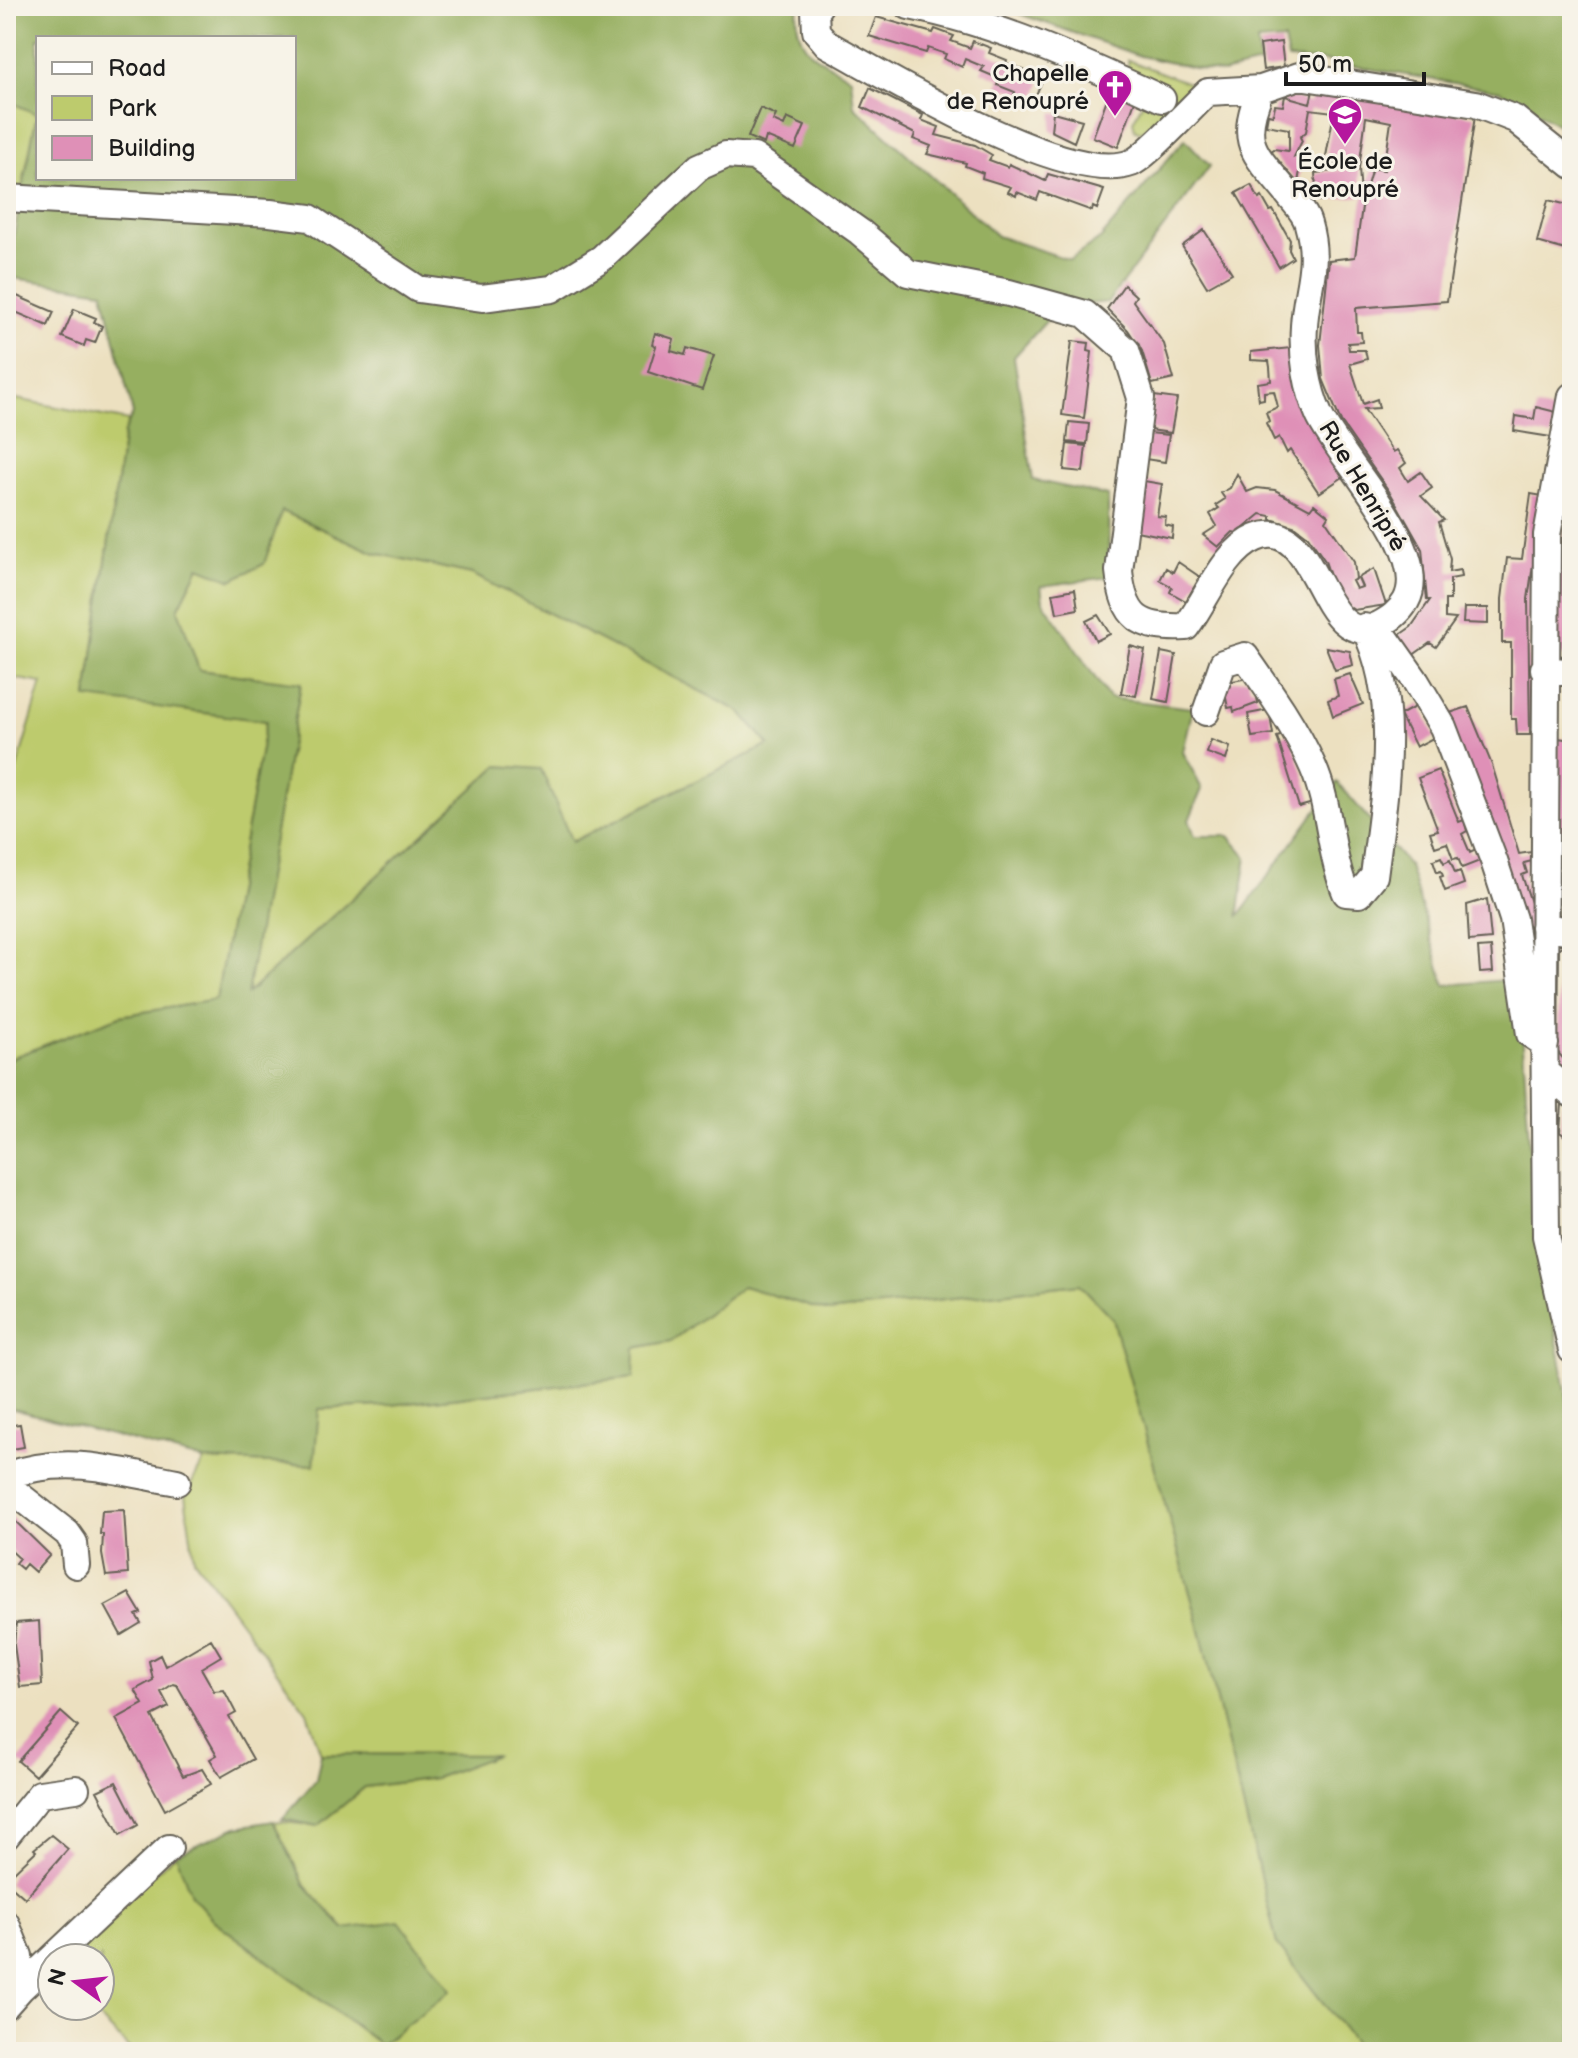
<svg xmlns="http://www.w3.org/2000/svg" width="1578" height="2058" font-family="'Balsamiq Sans',sans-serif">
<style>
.green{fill:#bdcb6d;stroke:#6c7444;stroke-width:2}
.forest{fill:#96af60;stroke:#59663e;stroke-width:2;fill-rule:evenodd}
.water{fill:#7db0ea;stroke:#4c6683;stroke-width:2}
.building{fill:#df90b7}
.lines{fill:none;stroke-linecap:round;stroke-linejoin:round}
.minor-casing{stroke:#656155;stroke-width:30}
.minor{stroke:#fff;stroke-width:26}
.labels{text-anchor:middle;stroke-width:6;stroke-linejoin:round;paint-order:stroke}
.poi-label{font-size:24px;fill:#1c1c1c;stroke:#f7f3e8;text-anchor:end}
.street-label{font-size:24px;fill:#1c1c1c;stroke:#f7f3e8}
</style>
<rect width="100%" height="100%" fill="#f7f3e8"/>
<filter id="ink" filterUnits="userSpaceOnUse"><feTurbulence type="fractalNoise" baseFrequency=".0125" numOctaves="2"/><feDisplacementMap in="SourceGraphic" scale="16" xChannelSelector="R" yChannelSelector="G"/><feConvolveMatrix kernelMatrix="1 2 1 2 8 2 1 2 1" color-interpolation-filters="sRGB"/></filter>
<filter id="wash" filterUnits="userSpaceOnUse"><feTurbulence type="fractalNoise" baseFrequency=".006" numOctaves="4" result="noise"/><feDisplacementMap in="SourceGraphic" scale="32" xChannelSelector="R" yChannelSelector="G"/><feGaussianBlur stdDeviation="1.8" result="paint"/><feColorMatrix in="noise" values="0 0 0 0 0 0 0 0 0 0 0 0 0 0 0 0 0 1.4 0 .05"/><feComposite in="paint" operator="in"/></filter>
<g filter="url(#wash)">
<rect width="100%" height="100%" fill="#ece0c0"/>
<path class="green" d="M1128,60L1194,85L1142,132L1135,130L1133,121L1144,100L1128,76Z
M6,100L37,113L22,189L6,186Z
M6,397L129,421L124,432L87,697L266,721L216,1000L120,1016L6,1060V804L42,683L6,677Z
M282,511L375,553L472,574L741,712L769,745L571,842L541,770L498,766L246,995L301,684L199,670L178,609L199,567Z
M1080,1284L1113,1319L1196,1614L1277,1944L1362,2052H133L87,2006H100V1958H59L176,1854L213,1920L381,2045L345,1929L304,1884L273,1821L318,1826L365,1787L435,1778L494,1755L321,1754L307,1712L194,1559L185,1496L204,1460L314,1465L318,1409L382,1406L633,1377L635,1348L671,1341L743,1286L828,1312Z"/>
<path class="forest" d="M6,6H798C792,51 818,57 851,78L854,106L997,236L1070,260L1101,238L1185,139L1210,166L1108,302L1059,307L1014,357L1033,480L1108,496L1109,577L1041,586L1043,601L1109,698L1193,708L1183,752L1202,789L1189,820L1195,836H1229L1247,857L1238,917L1337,782L1409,866L1445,985L1519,979L1533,1208L1572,1424V2052H1362L1277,1944L1196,1614L1113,1319L1080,1284L828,1312L743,1286L671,1341L635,1348L634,1377L382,1406L319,1409L314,1465L204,1460L6,1407V1060L120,1016L216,1000L266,721L87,698L124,432L133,414L103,291L6,277L37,114L6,100ZM38,38H294V178H38ZM282,511L375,553L472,574L741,712L769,745L572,842L541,769L498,766L247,994L301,683L199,670L178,609L199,567L232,580L264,564Z
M997,6H1572V133L1500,91L1324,61L1288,59L1284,40L1257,42L1260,64L1223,73L1199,69L1140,56Z
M321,1754L497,1755L435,1778L365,1787L318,1826L282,1819L316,1780Z
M273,1821L304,1884L344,1929L399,1921L451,1990L381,2045L213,1920L191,1895L176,1854L237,1827Z"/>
<path class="water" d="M1572,1160V1292L1567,1268L1565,1172Z"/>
<g id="blocks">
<path class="building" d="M876,17L933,33L935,29L954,36L951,41L970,48L973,41L991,48L989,53L1007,60L1006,63L1024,70L1023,75L1041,83L1032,105L1013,98L1015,92L997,85L1000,79L981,71L984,67L965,59L962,67L944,59L946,54L928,48L926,53L869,36Z
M1281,42L1284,67L1263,70L1260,45Z
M870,88L923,115L921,120L939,127L936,135L975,145L992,155L989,160L1008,167L1009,164L1045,181L1048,174L1104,190L1097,209L1093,207L1092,211L1040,192L1037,200L1017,192L1016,196L1008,192L1011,187L982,178L983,173L965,166L966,163L927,154L931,146L913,139L915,134L862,107Z
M1111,88L1136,98L1118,147L1093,137Z
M1313,91L1475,116L1447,301L1356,308L1357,332H1361L1362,342L1348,343L1349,350H1365L1367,359L1350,364L1363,404L1377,399L1379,408L1364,409L1393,452L1397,450L1406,463L1400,468L1408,481L1421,472L1432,488L1421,496L1444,520L1439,522L1450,559L1449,572L1460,570L1461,577L1450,579V600H1445V618L1456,619L1436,647L1430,643L1409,658L1398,636L1411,627L1430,600H1427L1422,549L1391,494L1341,422L1323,379L1320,345L1329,260L1355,257L1363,200L1372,168L1384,170L1391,122L1366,117L1359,168L1325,162L1334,112L1310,109L1306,132L1300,137L1302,141L1294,157L1302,158L1298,183L1270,152L1274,149L1289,151V129L1266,125L1268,114L1273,115L1275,105L1283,106L1285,96L1310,103Z
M760,108L776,115L773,121L784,126L787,118L805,126L795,149L766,137L764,144L748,137Z
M1053,112L1082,120L1074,142L1051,131Z
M1359,168L1361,196L1317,201L1315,173Z
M1251,185L1259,199L1262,197L1270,211L1273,210L1290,240L1289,250L1293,258L1279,267L1236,193Z
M1548,200L1572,206L1569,251L1537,242Z
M1204,230L1232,273L1207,287L1182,246Z
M1124,285L1136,296L1133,301L1164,344L1174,379L1152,384L1142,351L1128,330L1107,309Z
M10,293L54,312L48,326L6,308Z
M74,309L96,318L94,322L102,326L95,343L86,340L84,346L62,337Z
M655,333L674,339L671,351L685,355L687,348L714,356L702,390L648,372L656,346L652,344Z
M1072,341L1089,343L1088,351L1092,352L1084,418L1062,415Z
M1291,348L1317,435L1343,477L1319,493L1290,450L1287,453L1279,437L1274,440L1266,423L1269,421L1266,412L1278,407L1274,391L1264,392V399L1259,400L1257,383L1271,381L1270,367L1269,361L1251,360V352Z
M1154,396L1177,399L1171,433L1150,430Z
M1536,407L1556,412L1551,437L1514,431L1516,416L1534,419Z
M1069,422L1089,424L1087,444L1067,442Z
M1149,433L1169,435L1165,462L1145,459Z
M1067,444L1086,446L1083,472L1064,470Z
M1237,474L1247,492L1257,488L1275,490L1310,509L1314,504L1329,516L1326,521L1354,562L1356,579L1352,581L1356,589L1362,587L1358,578L1374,569L1386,605L1354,610L1345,604L1335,591L1325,561L1308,536L1296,527L1271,519V516L1261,514L1238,533L1233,532L1218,547L1203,535L1217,526L1210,514L1219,508L1216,505L1225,499L1221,493L1230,488Z
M1144,481L1162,484L1157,516L1166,517L1165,525L1173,527L1172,538L1136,531Z
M1531,494L1543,496L1528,599L1530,735H1517L1516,719H1511V643H1502V599L1507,558L1522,559Z
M1570,499H1572V660L1557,654V578Z
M1178,562L1200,577L1186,601L1170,592L1172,587L1160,580L1166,568L1173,572Z
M1075,589L1078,609L1057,613L1053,593Z
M1464,608H1488V624L1463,623Z
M1098,615L1110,634L1096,641L1086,621Z
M1130,646L1145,650L1136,696L1121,693Z
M1326,647L1350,651L1353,665L1335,670Z
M1161,652L1176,655L1168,702L1153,699Z
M1350,674L1363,704L1333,716L1328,700L1338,696L1334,679Z
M1248,678L1250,688L1255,687L1258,703L1234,712L1233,707L1228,708L1223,683Z
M1420,704L1435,737L1416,747L1400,715Z
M1468,707L1492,765L1519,854L1532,852V861L1524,863L1527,873L1522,875L1531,903V932L1522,933L1444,715Z
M1269,710L1273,734L1252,737L1248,714Z
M1290,733L1313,803L1299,807L1277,737Z
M1558,738L1572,740V924L1559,922Z
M1211,740L1230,747L1226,760L1207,753Z
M1438,770L1459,822L1464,820L1467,831L1462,834L1470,853L1480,848L1485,859L1462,868L1458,858L1453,859L1447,843L1435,847L1430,832L1438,830L1418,778Z
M1441,857L1444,863L1450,860L1455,873L1460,871L1464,884L1445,891L1440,877L1443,876L1441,871L1437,872L1433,860Z
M1487,899L1491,939L1469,941L1467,905Z
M1567,942L1572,943V1070L1558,1052L1559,948Z
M1491,947L1493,972L1480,973L1478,948Z
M1569,1102L1572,1104V1142L1560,1132L1562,1104Z
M20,1424L24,1447L6,1450V1426Z
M124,1510L128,1574L106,1576L102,1554L103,1534H100L102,1511Z
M6,1516L11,1517L50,1555L35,1572L26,1564L22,1569L15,1563L19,1558L6,1546Z
M129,1593L141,1613L136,1615L141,1623L121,1635L105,1606Z
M39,1621L42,1685L20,1687L14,1645L16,1623Z
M211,1639L221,1656L201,1668L214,1691L224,1690L236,1713L229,1717L253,1759L221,1777L210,1759L217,1755L177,1685L173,1684L161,1692L169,1707L152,1716L183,1776L202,1769L211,1784L165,1810L116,1719L143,1704L135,1690L153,1680L149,1661L160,1655L165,1666Z
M61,1712L78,1727L35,1776L18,1761Z
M116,1782L138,1825L120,1835L97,1791Z
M51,1835L68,1849L25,1898L8,1883L12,1874L36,1851L34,1849Z"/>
</g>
</g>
<g filter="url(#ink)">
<use href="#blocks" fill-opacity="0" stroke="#656155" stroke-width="2"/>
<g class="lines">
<defs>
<path id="minor" d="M819,6L815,11L816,31L827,44C888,77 1067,187 1131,163C1145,158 1193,106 1208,92L1261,89L1299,76L1476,104L1515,119L1572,165
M909,6C998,23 1080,61 1162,99
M6,198L270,213L310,218L418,289L482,298L552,289L602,258L699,167L726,155L754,157L860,232L908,273L1009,293L1085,314L1126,350L1141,398L1119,571C1124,618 1139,629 1186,627C1206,601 1224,551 1256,538C1319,512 1318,655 1379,625C1390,619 1399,613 1406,601C1433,552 1339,459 1319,415C1307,388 1302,355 1304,326C1306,288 1320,265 1308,224C1306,215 1298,206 1292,199C1257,154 1236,147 1261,89
M1572,396L1547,535L1544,998L1546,1236L1572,1350
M1377,626L1415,680L1443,727L1494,861L1513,919L1530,1034L1545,1044
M1544,669L1572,673
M1206,712L1223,663L1245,656C1269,690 1296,728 1313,767C1331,808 1329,853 1346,893L1359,894L1374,876C1384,797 1402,701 1364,627
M1544,927L1572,931
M1546,1073L1572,1094
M6,1476C68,1454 115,1471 177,1482
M6,1485L67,1533L74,1543L76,1565
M6,1836L40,1794L76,1789
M6,1924L19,1956L21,1988L6,2005
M21,1988L169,1848"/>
</defs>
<use href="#minor" class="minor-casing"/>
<use href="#minor" class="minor"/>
</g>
</g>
<defs>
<symbol id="church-pin" viewBox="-11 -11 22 30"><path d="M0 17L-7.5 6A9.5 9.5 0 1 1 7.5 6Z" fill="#b5179e" stroke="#f7f3e8"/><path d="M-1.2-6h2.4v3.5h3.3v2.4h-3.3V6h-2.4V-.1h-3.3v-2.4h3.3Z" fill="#fff"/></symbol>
<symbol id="school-pin" viewBox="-11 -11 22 30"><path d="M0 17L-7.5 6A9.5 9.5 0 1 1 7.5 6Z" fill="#b5179e" stroke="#f7f3e8"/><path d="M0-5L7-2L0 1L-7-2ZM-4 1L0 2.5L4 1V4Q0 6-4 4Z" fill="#fff"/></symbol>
</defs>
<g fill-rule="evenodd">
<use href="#church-pin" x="1095" y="67" width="40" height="54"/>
<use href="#school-pin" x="1325" y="95" width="40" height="54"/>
</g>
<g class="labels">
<g class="poi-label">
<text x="1089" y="81">Chapelle<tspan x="1089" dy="28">de Renoupré</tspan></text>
<text x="1345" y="169" text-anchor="middle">École de<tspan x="1345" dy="28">Renoupré</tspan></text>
</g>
<g class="street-label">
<text transform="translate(1363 486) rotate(59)" y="8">Rue Henripré</text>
</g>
</g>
<rect width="1578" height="2058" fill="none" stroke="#f7f3e8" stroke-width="32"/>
<rect x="36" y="36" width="260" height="144" fill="#f7f3e8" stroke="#9f9d96" stroke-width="2"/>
<rect x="52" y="62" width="40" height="12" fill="#ffffff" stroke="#9f9d96" stroke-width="2"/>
<text x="108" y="76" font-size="24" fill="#1c1c1c">Road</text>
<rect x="52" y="96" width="40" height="24" fill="#bdcb6d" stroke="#9f9d96" stroke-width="2"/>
<text x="108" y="116" font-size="24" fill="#1c1c1c">Park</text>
<rect x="52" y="136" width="40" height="24" fill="#df90b7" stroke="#9f9d96" stroke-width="2"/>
<text x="108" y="156" font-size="24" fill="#1c1c1c">Building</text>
<g transform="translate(76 1982) rotate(285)"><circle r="38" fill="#f7f3e8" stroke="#9f9d96" stroke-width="2"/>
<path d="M0-6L14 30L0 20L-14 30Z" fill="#b5179e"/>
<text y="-12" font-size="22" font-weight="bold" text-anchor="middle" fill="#1c1c1c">N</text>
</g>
<path d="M1286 72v12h138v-12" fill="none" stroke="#1c1c1c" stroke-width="4"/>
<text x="1298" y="72" font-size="24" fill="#1c1c1c" stroke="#f7f3e8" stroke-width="6" paint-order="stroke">50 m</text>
</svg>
